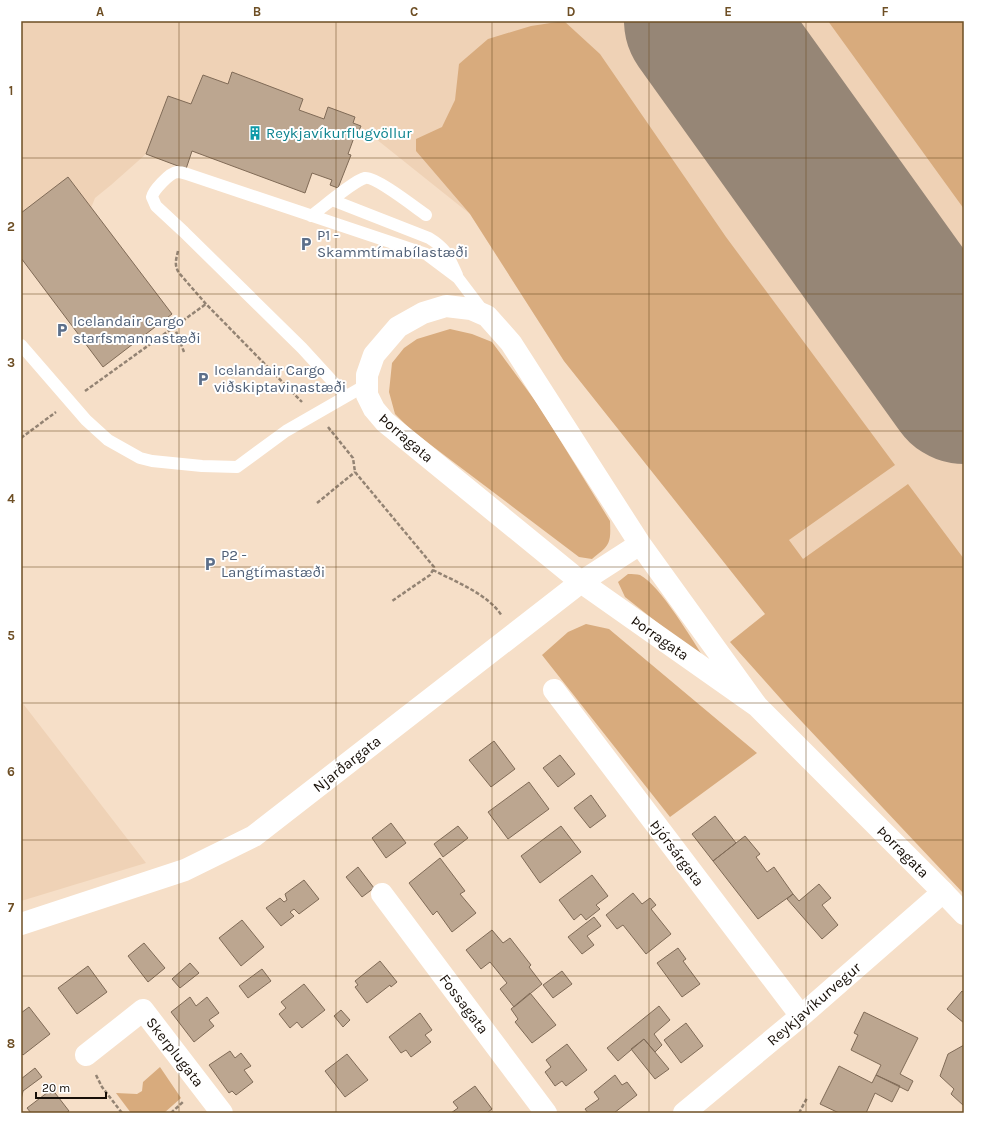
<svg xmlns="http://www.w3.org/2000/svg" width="985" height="1134" font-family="Karla,sans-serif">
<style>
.built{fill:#efd2b6}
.green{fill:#d8ab7d}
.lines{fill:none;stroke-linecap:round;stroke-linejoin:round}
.taxiway{stroke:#968676;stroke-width:63}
.runway{stroke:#968676;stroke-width:158}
.building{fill:#bca690;stroke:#806b57}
.path{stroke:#938373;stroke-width:2.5;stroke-dasharray:4 2;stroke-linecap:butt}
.service{stroke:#fff;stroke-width:12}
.minor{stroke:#fff;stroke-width:22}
.secondary{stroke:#fff;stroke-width:22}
.grid{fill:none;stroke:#6e4f25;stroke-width:1;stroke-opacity:0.55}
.labels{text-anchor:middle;stroke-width:4;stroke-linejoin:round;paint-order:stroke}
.culture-label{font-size:15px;fill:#0d838f;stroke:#fff;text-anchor:start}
.service-label{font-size:15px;fill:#4e5e75;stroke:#fff;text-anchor:start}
.street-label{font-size:15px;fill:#170f08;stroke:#fff}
.neatline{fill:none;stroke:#6e4f25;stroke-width:1.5}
.grid-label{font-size:13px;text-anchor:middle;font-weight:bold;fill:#6e4f25}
</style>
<rect width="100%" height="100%" fill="#f6dfc8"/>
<path class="built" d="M21,21H964V862L564,361L470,214L361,127L358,133L356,132L348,154L351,155L338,188L330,185L331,180L313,173L305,193L192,151L186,169L146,154L111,185L95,198L91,208L172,314L103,367L21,258Z
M21,701L146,863L21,901Z"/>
<path class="green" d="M564,21L600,54L726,237L895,465L789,540L803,559L908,484L964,559V894L788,707L730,642L765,614L564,361L470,214L416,151V139L442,127L455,100L459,64L488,39L531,26Z
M828,21H964V209Z
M450,329L472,334L492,342L539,406L610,521C611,544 610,545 592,559L579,557L411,430L395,414L389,392L392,363L404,348L417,339Z
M628,574C632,574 637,574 640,575C660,585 693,641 706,661L625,597L618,582Z
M586,624L609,629L757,753L670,817L542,655L568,632Z
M160,1067L181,1098L164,1113H131L116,1093L137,1094L142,1091L143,1082Z"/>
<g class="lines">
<path class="taxiway" d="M694,21L715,38"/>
<path class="runway" d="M703,21L964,385"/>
</g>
<path class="building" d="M232,72L303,99L299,110L324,119L328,107L355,117L353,123L361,126L358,133L356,132L348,154L351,155L338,188L330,185L332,180L312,173L305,193L192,151L186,169L146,154L168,96L191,104L203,75L228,84Z
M68,177L172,314L103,367L21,258V213Z
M494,741L515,769L491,787L469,760Z
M560,755L575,774L558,787L543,768Z
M529,782L549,809L508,839L488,812Z
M591,795L606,816L590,828L574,808Z
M715,816L736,843L713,861L692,834Z
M391,823L406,843L386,858L372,838Z
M458,826L468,838L443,857L434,844Z
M561,826L581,852L540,883L521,856Z
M745,836L760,854L756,857L767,872L774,867L793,894L758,919L713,861Z
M440,858L465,891L460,894L476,913L452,932L437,911L433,915L409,883Z
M358,867L374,888L362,897L346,877Z
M592,875L608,896L596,905L600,909L586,920L581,914L574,920L559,900Z
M304,880L319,899L299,914L294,909L290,912L294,916L281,926L266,908L280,898L284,902L287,900L285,894Z
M819,884L831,898L822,905L838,925L822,939L787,899L793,894L799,901Z
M633,893L642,904L650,898L656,905L651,909L671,934L646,954L623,925L617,929L606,915Z
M594,917L601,926L587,936L594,945L582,954L568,937Z
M242,920L264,947L241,966L219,938Z
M492,930L503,943L510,938L531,965L529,967L542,984L514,1007L500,989L507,983L490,962L481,969L466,950Z
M144,943L165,968L148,982L128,956Z
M678,948L686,959L683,961L700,984L682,997L657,963Z
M380,961L397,982L391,987L390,985L367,1003L355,987L358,985L355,981Z
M190,963L199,973L180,988L172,979Z
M88,966L107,992L77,1014L58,988Z
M262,969L271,981L248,998L239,986Z
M562,971L572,984L553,998L543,985Z
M304,984L325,1010L302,1028L297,1022L290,1028L279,1014L286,1008L281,1002Z
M962,991L964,993V1023L947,1009Z
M530,993L556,1025L532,1043L515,1022L518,1019L511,1009Z
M190,997L196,1006L207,997L219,1013L209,1020L214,1026L194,1042L171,1012Z
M659,1006L670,1020L654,1034L662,1045L655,1052L644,1039L618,1061L607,1048Z
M29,1007L50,1034L23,1055L21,1053V1013Z
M341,1010L350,1020L343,1027L334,1016Z
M864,1012L918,1038L900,1074L913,1081L908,1091L876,1075L881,1065L851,1050L858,1035L854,1033Z
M420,1013L432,1030L425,1035L431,1042L411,1057L406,1050L401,1053L389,1037Z
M686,1023L703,1046L681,1063L664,1040Z
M644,1039L669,1069L655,1079L631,1049Z
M567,1044L587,1070L566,1086L562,1081L555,1086L545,1072L551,1067L546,1060Z
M964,1045V1106L951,1094L954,1089L940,1076L948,1054Z
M230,1051L235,1058L241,1053L251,1066L244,1070L253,1082L236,1095L232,1091L229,1093L209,1065Z
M347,1054L368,1080L345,1097L325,1071Z
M839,1066L872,1083L876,1075L900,1086L892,1102L875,1093L866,1113H839L820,1104Z
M35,1068L42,1077L23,1091L21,1100V1079Z
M615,1075L622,1085L627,1082L637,1095L614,1113H588L585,1109L599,1099L594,1092Z
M475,1086L492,1109L487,1113H451L458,1108L453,1102Z
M52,1089L69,1111L66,1113H31L27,1108Z"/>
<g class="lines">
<path class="path" d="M178,251C176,260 174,265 179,273L206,304L302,402
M174,326L184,352
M85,391L206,304
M328,427L353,458L355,472L434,567L433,570L430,575L392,601
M21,438L56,412
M317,503L355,472
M433,570C456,582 488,594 502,616
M96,1075L102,1087L122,1113
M171,1113L184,1101
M799,1113L807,1098"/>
<path class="service" d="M332,200L429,238C447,249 448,256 457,275
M311,216C322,208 355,180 365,178C375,176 416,208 426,215
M21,345L86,420L108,440L140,458L152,461L202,466L237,467L286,431L366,385
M346,396L302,348L184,232L156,206L152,197C153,191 169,173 177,172C180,172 184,173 187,174L426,254L458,278L483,311"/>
<path class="minor" d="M554,690L801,1016
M382,894L546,1113
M86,1055L143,1010L222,1113
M684,1113L801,1016L943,892"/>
<path class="secondary" d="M757,706L581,582L385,422L374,409L367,395V375L374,355L398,327L423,313L446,306L471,309L487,316L511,343L640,544L757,706L943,892L964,914
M21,924L185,870L254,836L581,582L640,544"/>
</g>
<path class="grid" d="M179,21V1113M336,21V1113M492,21V1113M649,21V1113M806,21V1113M21,158H964M21,294H964M21,431H964M21,567H964M21,703H964M21,840H964M21,976H964"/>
<defs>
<symbol id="building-bare" viewBox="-9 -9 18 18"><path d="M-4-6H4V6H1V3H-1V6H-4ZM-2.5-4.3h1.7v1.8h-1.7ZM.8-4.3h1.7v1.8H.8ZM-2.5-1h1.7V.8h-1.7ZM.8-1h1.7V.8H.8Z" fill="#0f9aa8" stroke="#fff" stroke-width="2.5" paint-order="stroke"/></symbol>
<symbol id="parking-bare" viewBox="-9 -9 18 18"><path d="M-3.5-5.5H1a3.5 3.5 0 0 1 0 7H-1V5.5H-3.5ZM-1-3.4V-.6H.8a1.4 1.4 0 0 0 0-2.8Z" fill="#5c6f8a" stroke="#fff" stroke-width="2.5" paint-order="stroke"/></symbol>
</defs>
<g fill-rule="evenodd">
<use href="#building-bare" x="245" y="123" width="20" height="20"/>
<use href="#parking-bare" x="296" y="234" width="20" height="20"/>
<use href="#parking-bare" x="52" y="320" width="20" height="20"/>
<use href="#parking-bare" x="193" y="369" width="20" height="20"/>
<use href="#parking-bare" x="200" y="554" width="20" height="20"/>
</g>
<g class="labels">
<g class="culture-label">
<text x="266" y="138">Reykjavíkurflugvöllur</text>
</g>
<g class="service-label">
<text x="317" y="240">P1 -<tspan x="317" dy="17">Skammtímabílastæði</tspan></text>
<text x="73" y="326">Icelandair Cargo<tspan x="73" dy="17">starfsmannastæði</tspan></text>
<text x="214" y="375">Icelandair Cargo<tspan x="214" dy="17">viðskiptavinastæði</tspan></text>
<text x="221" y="560">P2 -<tspan x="221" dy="17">Langtímastæði</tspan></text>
</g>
<g class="street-label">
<text transform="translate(406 438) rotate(41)" y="5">Þorragata</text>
<text transform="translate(660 638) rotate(35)" y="5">Þorragata</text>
<text transform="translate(347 764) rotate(-38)" y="5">Njarðargata</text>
<text transform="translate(903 852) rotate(45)" y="5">Þorragata</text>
<text transform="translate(677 853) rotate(53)" y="5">Þjórsárgata</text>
<text transform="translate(464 1004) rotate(53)" y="5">Fossagata</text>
<text transform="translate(814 1004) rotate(-41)" y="5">Reykjavíkurvegur</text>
<text transform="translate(175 1052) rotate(52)" y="5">Skerplugata</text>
</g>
</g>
<rect width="985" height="1134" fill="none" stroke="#ffffff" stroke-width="44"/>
<path d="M36 1092v6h70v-6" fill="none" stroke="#170f08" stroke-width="2"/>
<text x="42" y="1092" font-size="12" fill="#170f08" stroke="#ffffff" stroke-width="3" paint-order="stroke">20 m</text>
<rect x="22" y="22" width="941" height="1090" class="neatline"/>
<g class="grid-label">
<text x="100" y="16">A</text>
<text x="257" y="16">B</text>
<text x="414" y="16">C</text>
<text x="571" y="16">D</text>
<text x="728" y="16">E</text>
<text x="885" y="16">F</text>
<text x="11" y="95">1</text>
<text x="11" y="231">2</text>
<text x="11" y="367">3</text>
<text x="11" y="503">4</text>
<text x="11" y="640">5</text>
<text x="11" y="776">6</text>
<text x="11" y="912">7</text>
<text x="11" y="1048">8</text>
</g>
</svg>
